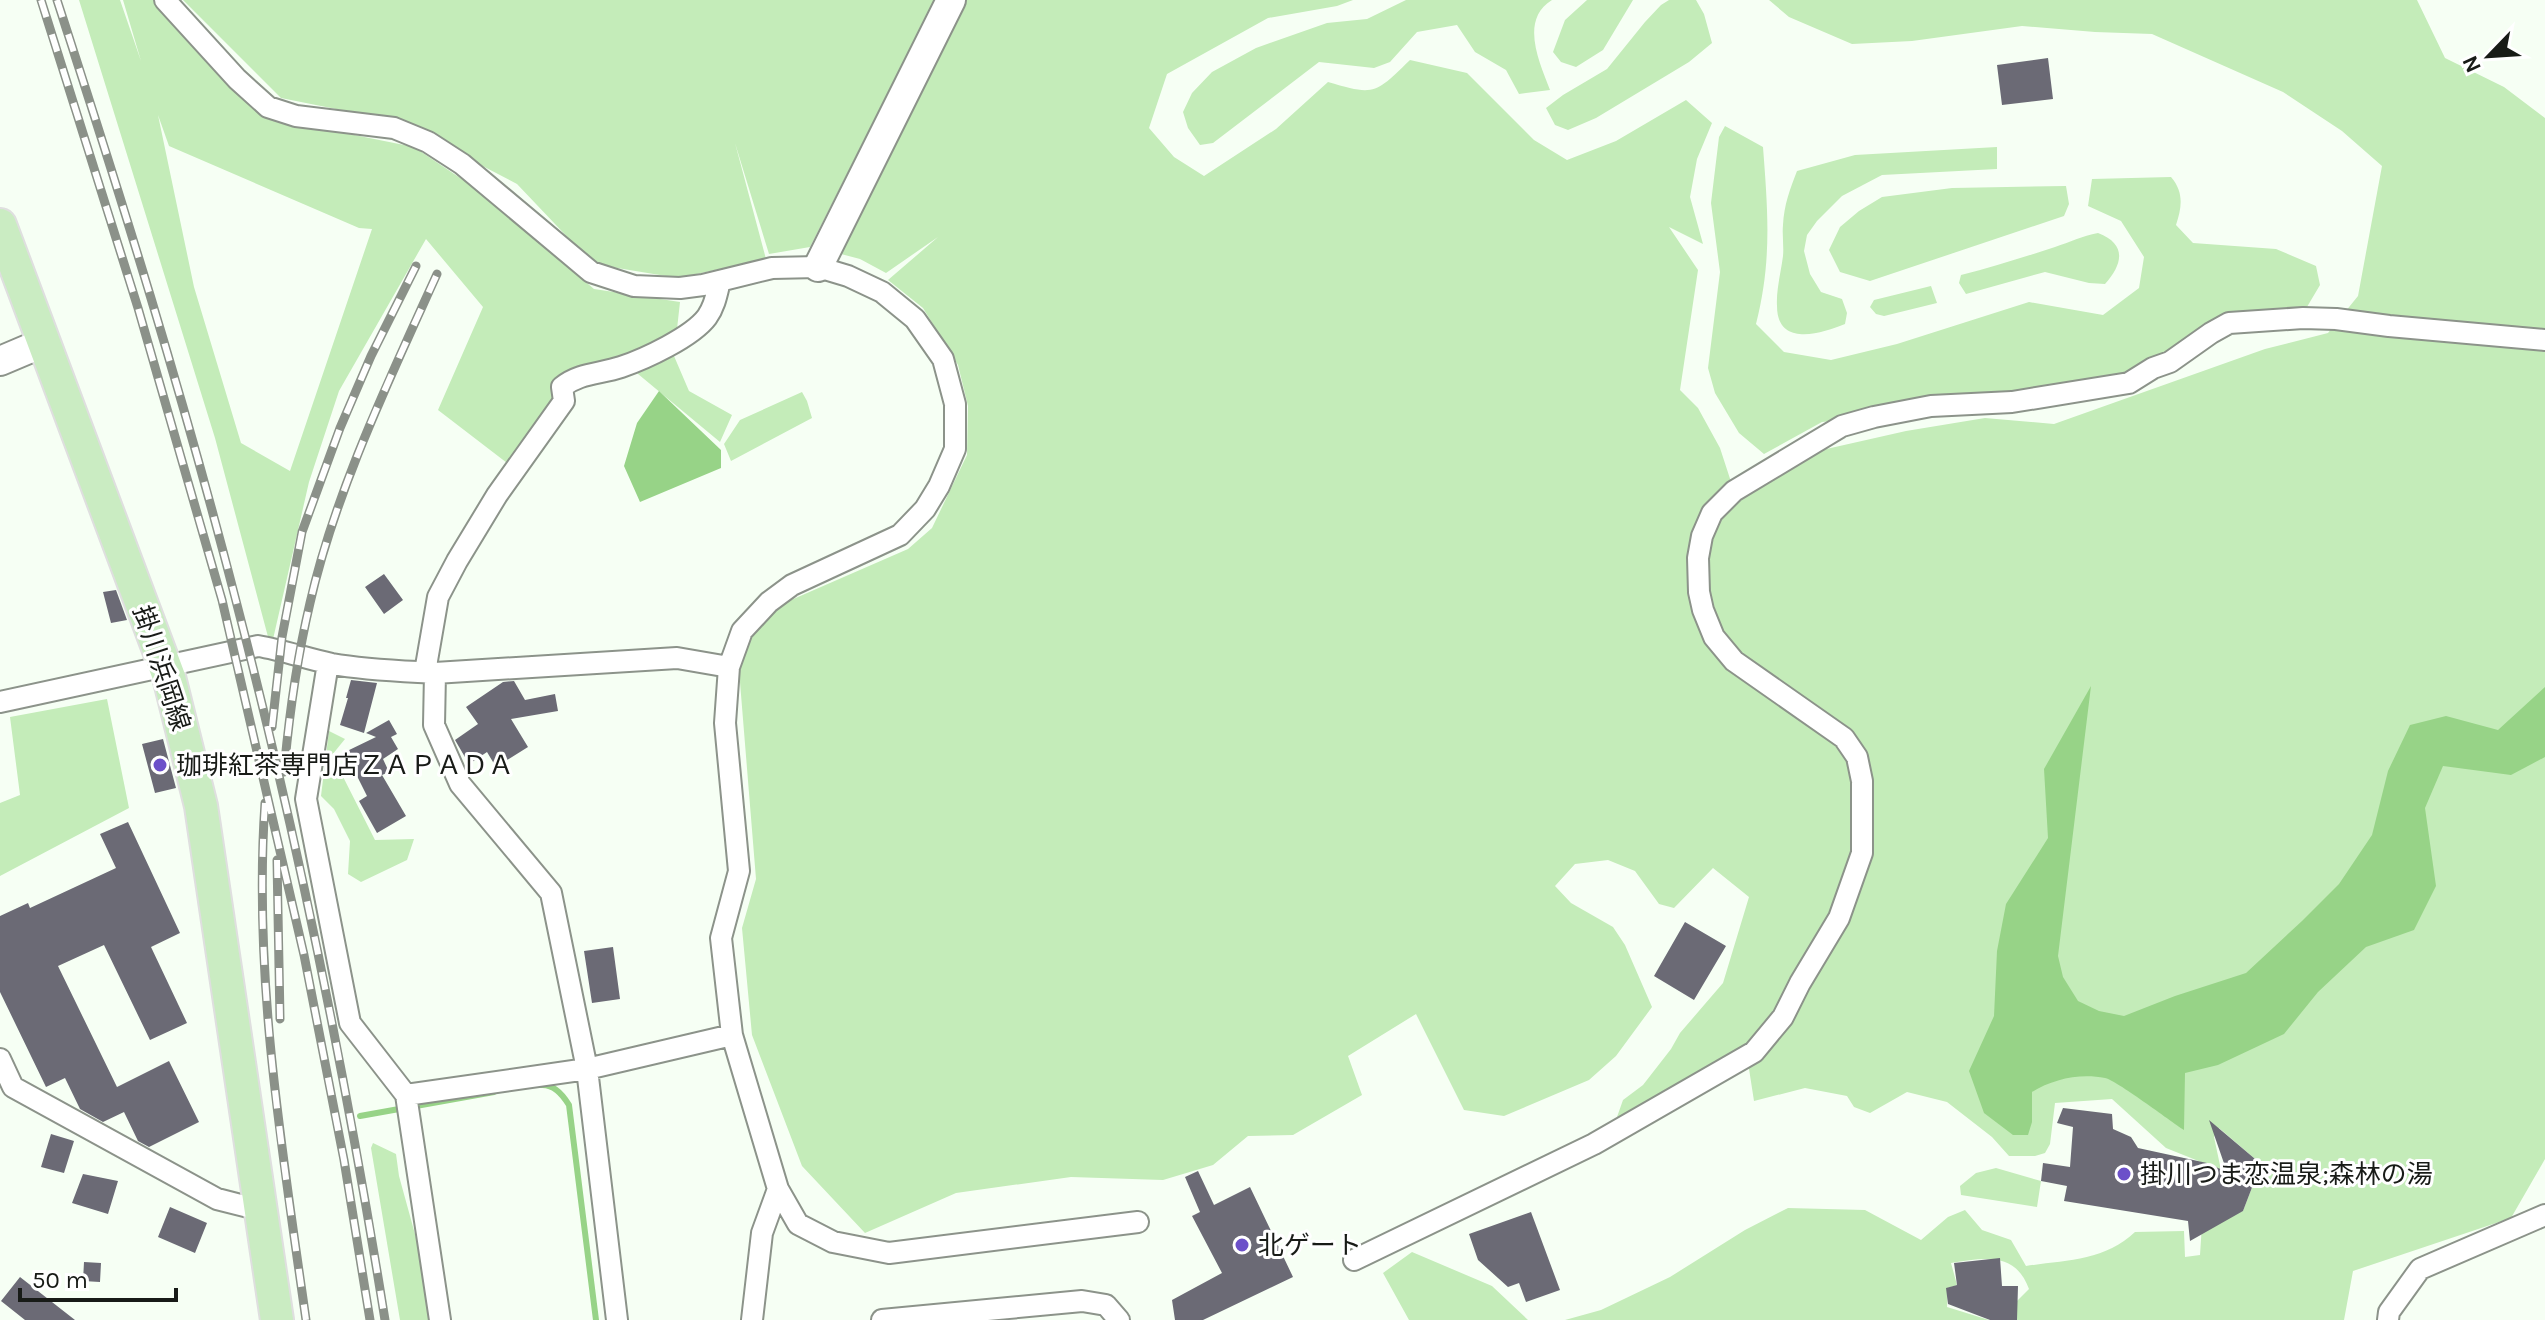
<svg xmlns="http://www.w3.org/2000/svg" width="2545" height="1320" font-family="Karla,'Noto Sans JP',sans-serif">
<style>
.green{fill:#c4ecb9;fill-rule:evenodd}
.water{fill:#97d387}
.lines{fill:none;stroke-linecap:round;stroke-linejoin:round}
.stream{stroke:#97d387;stroke-width:6}
.building{fill:#6b6a75}
.street-casing{stroke:#8c938a;stroke-width:24}
.secondary-casing{stroke:#8c938a;stroke-width:32}
.primary-casing{stroke:#dfdfdf;stroke-width:36}
.street{stroke:#fff;stroke-width:20}
.secondary{stroke:#fff;stroke-width:28}
.primary{stroke:#caecc2;stroke-width:32}
.rail-casing{stroke:#8b9189;stroke-width:9}
.rail{stroke:#fff;stroke-width:6;stroke-dasharray:18;stroke-linecap:butt}
.poi-dot{fill:#6c50c9;stroke:#fff;stroke-width:3}
.labels{text-anchor:middle;stroke-width:6;stroke-linejoin:round;paint-order:stroke}
.street-label{font-size:26px;fill:#181b17;stroke:#fff}
.poi-label{font-size:26px;fill:#181b17;stroke:#fff;text-anchor:start}
</style>
<rect width="100%" height="100%" fill="#f6fff4"/>
<path class="green" d="M79,0H120L141,61L123,0H153L244,100L275,119L414,147L484,194L594,289L680,302L674,356L689,391L732,415L720,442L626,364L562,387L515,469L438,410L483,307L426,239L339,391L309,482L271,648L215,438ZM158,115L169,146L359,228L372,229L290,471L241,443L194,287Z
M183,0H935L810,247L769,254L735,143L766,259L678,278L593,264L517,184L396,121L281,98Z
M964,0H1353L1337,6L1268,18L1167,74L1149,128L1174,157L1204,176L1276,129L1328,82C1375,96 1375,94 1410,60L1467,73L1534,140L1567,160L1616,141L1686,100L1712,123L1697,159L1690,197L1703,244L1669,227L1698,270L1680,390L1698,408L1720,448L1734,491L1791,457L1906,431L1985,418L2054,424L2265,349L2328,333L2358,296L2382,166L2342,131L2283,92L2152,34L2095,32L2022,26L1912,41L1852,44L1789,17L1769,0H2417L2445,58L2504,87L2545,118V1159L2511,1218L2353,1271L2344,1320H2002L2007,1311L2029,1289C2015,1251 1984,1258 1951,1263L1957,1285L1948,1288L1947,1307L1989,1320H1565L1601,1310L1670,1277L1745,1230L1788,1208L1865,1210L1921,1240L1948,1217L1965,1210L1982,1230L2011,1240L2026,1266C2065,1260 2105,1261 2135,1232L2184,1231L2185,1257L2200,1255L2202,1224L2243,1211L2261,1164L2219,1128L2214,1137L2221,1170L2166,1148L2112,1099L2055,1103L2050,1144L2045,1153L2035,1156H2009L1992,1137L1947,1102L1907,1092L1870,1113L1854,1107L1847,1096L1805,1088L1754,1101L1747,1056L1629,1114L1617,1117L1623,1100L1643,1085L1671,1049L1680,1033L1723,983L1749,897L1713,868L1674,908L1659,904L1635,871L1608,860L1575,864L1555,886L1571,903L1613,927L1625,945L1652,1007L1616,1056L1589,1080L1504,1116L1464,1110L1416,1014L1348,1056L1362,1095L1293,1135L1248,1136L1213,1165L1163,1180L1071,1177L956,1193L865,1233L802,1166L752,1035L742,928L756,879L739,670L748,640L775,607L908,549L932,528L967,455L968,406L958,365L923,308L888,280L938,237L886,273L860,259L841,254Z
M1406,0H1552C1519,20 1540,63 1550,90L1519,94L1506,70L1475,52L1457,25L1417,32L1390,62L1374,68L1319,62L1213,143L1200,145L1188,128L1183,112L1192,93L1212,72L1256,48L1327,23L1367,19Z
M1587,0H1633L1603,50L1576,67L1561,62L1553,52L1565,20Z
M1669,0H1696L1704,14L1712,43L1689,62L1596,118L1568,130L1555,125L1546,108L1563,95L1607,69L1645,22L1661,5Z
M1725,126L1763,147C1768,212 1772,261 1756,324L1784,352L1831,360L1897,344L2029,302L2103,315L2139,288L2144,257L2121,221L2088,206L2092,179L2171,177C2184,192 2182,207 2176,225L2193,243L2276,249L2316,266L2320,285L2304,312L2229,323L2129,383L1874,417L1822,422L1764,454L1739,433L1715,393L1708,368L1720,272L1711,203L1719,137Z
M1997,147V169L1882,175L1842,196L1817,221L1807,235L1804,251L1810,274L1821,292L1842,299L1847,313L1845,324C1821,334 1777,347 1777,306C1776,290 1781,272 1783,256C1784,246 1782,235 1783,225C1784,205 1790,189 1797,171L1855,155Z
M2066,186L2069,204L2064,216L1870,281L1840,272L1829,250L1840,227L1859,211L1882,197L1952,188Z
M2098,233C2127,244 2123,264 2105,284L2089,283L2045,272L1966,294L1959,283L1961,275C1993,267 2024,257 2055,247C2070,242 2082,236 2098,233Z
M1931,286L1937,303L1884,316L1876,314L1870,307L1874,300Z
M802,392L807,401L812,418L731,461L724,444L740,420Z
M107,699L129,808L0,876V803L20,795L10,717Z
M329,731L345,739L332,755L375,840L414,839L407,860L361,882L348,874L350,841L334,809L321,796Z
M373,1143L396,1154L399,1176L421,1256L430,1320H400L371,1148Z
M1996,1168L2041,1181L2037,1207L1961,1195L1960,1186L1976,1173Z
M1412,1252L1492,1286L1528,1320H1409L1383,1273Z"/>
<path class="water" d="M659,391L721,450V468L640,502L624,466L637,423Z
M2091,686L2058,956L2063,977L2078,1001L2099,1011L2124,1016L2175,996L2246,973L2302,921L2339,884L2372,835L2388,771L2410,725L2446,716L2498,730L2545,687V757L2511,775L2443,766L2425,808L2436,886L2414,930L2366,947L2318,992L2284,1034L2218,1065L2185,1073L2184,1130C2170,1121 2116,1080 2105,1078C2080,1073 2053,1079 2032,1092V1122L2028,1135H2013L1984,1113L1969,1071L1994,1016L1997,951L2006,904L2048,838L2044,769Z"/>
<g class="lines">
<path class="stream" d="M541,1085C554,1084 563,1095 569,1105L596,1320
M360,1116L494,1092"/>
</g>
<path class="building" d="M2048,58L2053,99L2002,105L1997,65Z
M384,574L403,600L384,614L365,587Z
M116,590L127,620L111,623L103,592Z
M351,680L377,683L364,733L340,725L348,698H346Z
M514,681L525,700L555,694L558,711L511,719L528,747L496,767L487,752L469,764L455,740L478,724L466,707L503,682Z
M389,720L397,734L391,737L398,749L383,759L389,772L382,775L406,816L377,833L359,801L367,796L345,752L376,737L366,733Z
M163,739L176,788L155,793L142,744Z
M128,822L180,933L151,947L187,1023L150,1040L104,945L58,966L117,1087L169,1061L199,1122L149,1147L138,1141L124,1112L103,1122L80,1109L65,1078L46,1087L0,992V916L28,903L30,908L116,868L100,834Z
M1685,922L1726,946L1694,1000L1654,976Z
M613,947L620,999L592,1003L584,951Z
M2063,1108L2112,1114L2113,1129L2131,1137L2138,1148L2207,1163L2227,1172L2209,1120L2261,1164L2243,1211L2190,1241L2188,1221L2064,1201L2067,1186L2041,1181L2043,1163L2070,1167L2073,1127L2057,1123Z
M51,1134L74,1141L64,1173L41,1167Z
M1198,1171L1214,1205L1250,1187L1293,1277L1203,1320H1175L1172,1300L1222,1273L1192,1216L1200,1212L1185,1177Z
M83,1174L118,1181L108,1214L72,1203Z
M170,1207L207,1223L195,1253L158,1237Z
M1531,1212L1560,1290L1526,1302L1519,1283L1508,1287L1478,1260L1469,1234Z
M2000,1258L2002,1286H2018L2017,1320H1990L1948,1304L1946,1288L1957,1285L1954,1263Z
M84,1262L101,1263L100,1282L83,1281Z
M20,1277L75,1320H25L1,1301Z"/>
<g class="lines">
<defs>
<path id="street" d="M165,0L237,79L268,107L296,116L394,128L428,142L462,164L591,272L634,286L680,288L703,285L772,268L818,267L848,276L882,292L915,319L943,359L955,404V449L939,486L925,509L900,535L792,585L769,602L742,631L729,667L725,723L739,871L721,938L732,1035L778,1189L798,1224L833,1242L889,1253L1138,1222
M328,663L306,799L350,1023L406,1095L587,1069L551,893L460,784L434,725L435,673L677,658L729,667
M425,672L438,597L457,561L497,495L564,401L562,387C579,373 600,374 621,367C645,359 692,337 707,317C715,306 717,293 720,281
M0,702L258,646C283,650 307,659 332,664C366,670 400,671 435,673
M0,1059L13,1087L217,1199L260,1210
M406,1095L440,1320
M1354,1260L1594,1144L1754,1052L1783,1017L1800,983L1839,918L1862,853V781L1857,757L1844,738L1734,661L1714,637L1703,610L1699,592L1698,558L1702,536L1712,513L1734,491L1842,426L1874,417L1931,406L2012,402L2129,383L2153,368L2170,362L2211,333L2229,323L2303,318L2336,319L2389,326L2545,340
M617,1320L587,1069L732,1035
M752,1320L762,1233L778,1189
M882,1320L1082,1301L1106,1305L1119,1320
M2388,1320L2389,1312L2420,1269L2545,1215"/>
<path id="secondary" d="M818,267L951,0
M0,361L45,342"/>
<path id="primary" d="M0,225L169,677L201,806L277,1320"/>
</defs>
<use href="#street" class="street-casing"/>
<use href="#secondary" class="secondary-casing"/>
<use href="#primary" class="primary-casing"/>
<use href="#street" class="street"/>
<use href="#secondary" class="secondary"/>
<use href="#primary" class="primary"/>
<defs>
<path id="rail" d="M41,0L138,308L222,600L304,955L344,1160L370,1320
M57,0C121,197 183,395 235,597C297,835 346,1077 385,1320
M272,727L282,637L302,532L340,428L371,356L416,266
M284,772C289,716 297,658 310,603C335,492 390,378 437,274
M265,803C253,976 282,1149 306,1320
M277,860L280,1019"/>
</defs>
<use href="#rail" class="rail-casing"/>
<use href="#rail" class="rail"/>
</g>
<g class="poi-dot">
<circle cx="160" cy="765" r="8"/>
<circle cx="2124" cy="1174" r="8"/>
<circle cx="1242" cy="1245" r="8"/>
</g>
<g class="labels">
<g class="street-label">
<text transform="translate(162 668) rotate(72)" y="9">掛川浜岡線</text>
</g>
<g class="poi-label">
<text x="176" y="774">珈琲紅茶専門店ＺＡＰＡＤＡ</text>
<text x="2140" y="1183">掛川つま恋温泉;森林の湯</text>
<text x="1258" y="1254">北ゲート</text>
</g>
</g>
<g transform="translate(2489 56) rotate(245)" stroke="#ffffff" stroke-width="6" paint-order="stroke">
<path d="M0-6L14 30L0 20L-14 30Z" fill="#181b17"/>
<text y="-12" font-size="22" font-weight="bold" text-anchor="middle" fill="#181b17">N</text>
</g>
<path d="M20 1288v12h156v-12" fill="none" stroke="#181b17" stroke-width="4"/>
<text x="32" y="1288" font-size="24" fill="#181b17" stroke="#ffffff" stroke-width="6" paint-order="stroke">50 m</text>
</svg>
